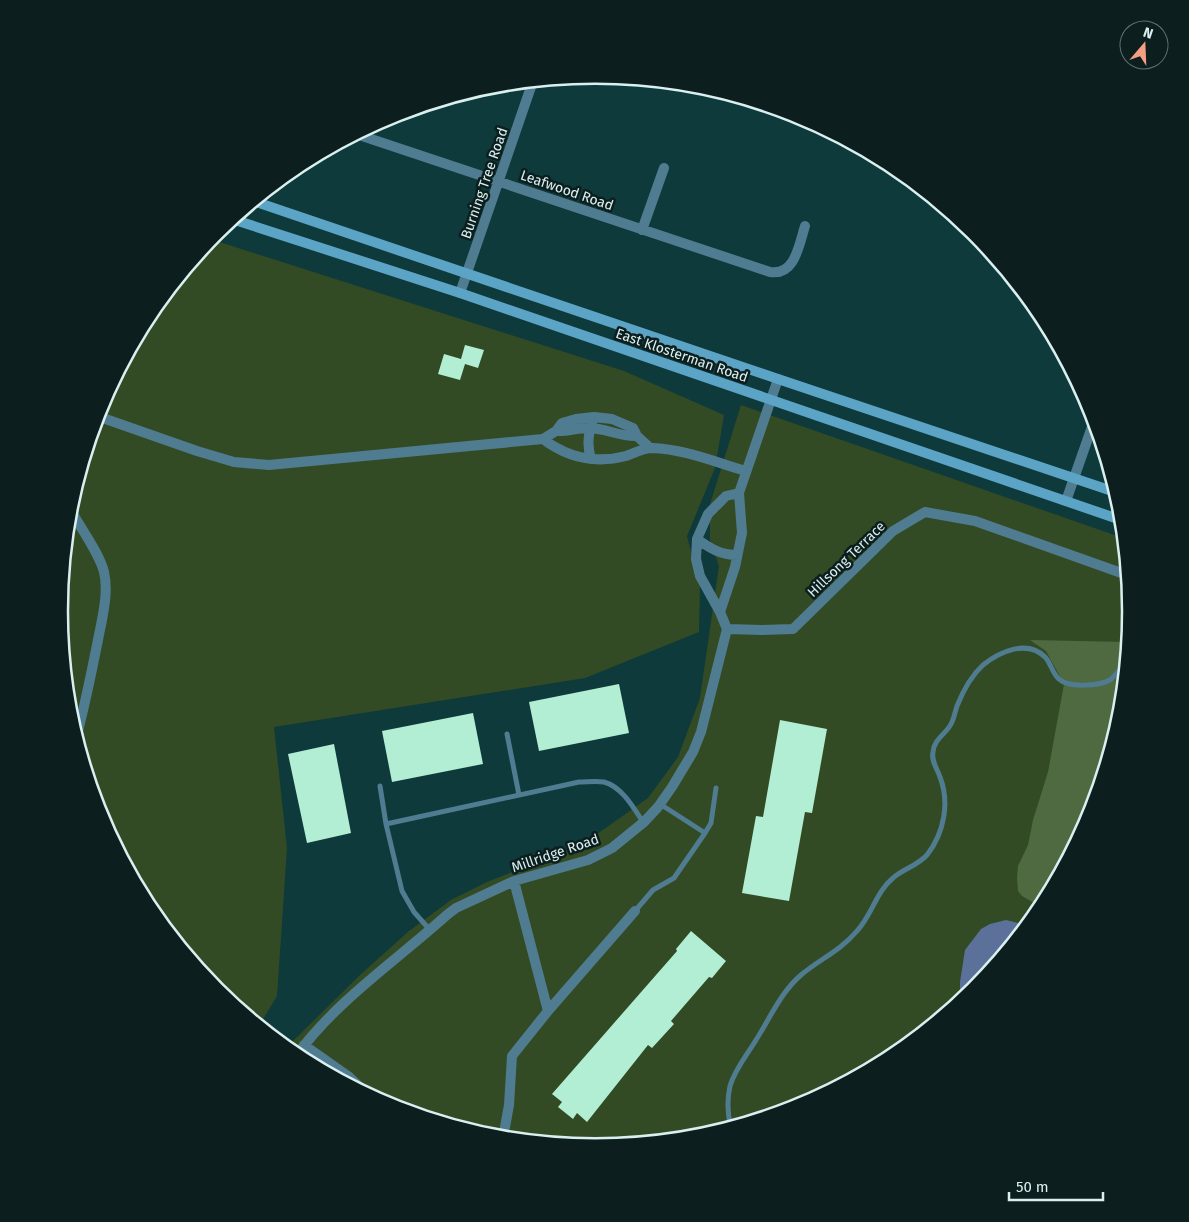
<svg xmlns="http://www.w3.org/2000/svg" width="1189" height="1222" font-family="'Fira Sans',sans-serif">
<style>
.green{fill:#334b24}
.forest{fill:#4f6940}
.water{fill:#5b719a}
.building{fill:#b2eed4}
.lines{fill:none;stroke-linecap:round;stroke-linejoin:round}
.lane{stroke:#507c91;stroke-width:5}
.street{stroke:#507c91;stroke-width:10}
.secondary{stroke:#5ca4c6;stroke-width:10}
.labels{text-anchor:middle;stroke-width:5;stroke-linejoin:round;paint-order:stroke}
.street-label{font-size:14px;fill:#daf0f0;stroke:#0d1e1f}
.rim{fill:none;stroke:#daf0f0;stroke-width:2.5}
</style>
<rect width="100%" height="100%" fill="#0e3a3c"/>
<path class="green" d="M210,239L624,371L724,415L715,468L687,536L700,586L699,632L585,678L274,727L287,848L277,996L259,1026L215,990L149,908L99,816L69,715L59,611L69,506L100,406L149,313Z
M741,405L1123,538L1130,611L1120,716L1089,816L1040,909L973,990L892,1057L799,1106L748,1122L699,1137L594,1147L490,1136L389,1106L297,1056L287,1049L293,1041L360,975L409,931L451,900L487,882L583,844L648,798L678,757L700,698L719,566L710,540V504Z"/>
<path class="forest" d="M1030,640L1127,642L1120,716L1089,816L1041,907L1022,896L1018,891L1017,878L1018,866L1028,845L1033,820L1048,772L1064,684L1046,651Z
M831,1089L793,1108L804,1097Z"/>
<path class="water" d="M1006,920L1026,925L973,990L960,1001V982L965,950L981,929L990,924Z"/>
<path class="building" d="M465,345L484,350L478,368L465,364L460,380L438,374L444,354L461,359Z
M619,684L629,733L539,751L529,702Z
M473,713L483,764L392,782L382,731Z
M780,720L827,729L812,813L805,812L789,901L742,893L756,816L763,817Z
M334,744L351,833L307,843L288,754Z
M691,931L726,961L712,978L709,977L671,1021L674,1024L652,1048L648,1045L587,1122L577,1113L573,1119L558,1107L562,1102L552,1094L677,951L676,949Z"/>
<g class="lines">
<path class="lane" d="M507,734L519,795
M380,786L386,824
M660,804L705,833L711,823L716,788
M635,911L653,890L674,878L705,833
M430,930L414,912L402,891L386,824L579,782C587,782 596,781 604,782C622,787 633,807 643,822
M731,1127C727,1113 727,1100 730,1086C735,1069 747,1055 756,1040C770,1018 781,992 801,975C820,959 840,951 857,931C872,915 876,892 893,878C903,869 917,866 927,855C944,833 950,803 940,777C937,768 931,761 933,752C934,739 946,734 951,724C954,719 955,712 957,706C963,691 971,676 983,665C999,652 1027,639 1045,657C1051,663 1052,673 1059,679C1068,688 1099,686 1110,680C1116,675 1120,669 1125,663"/>
<path class="street" d="M356,134L770,272C795,276 799,245 805,226
M642,230L664,168
M460,293L533,81
M97,416L197,451L234,462L269,465L543,439L556,431L562,423L576,419L594,417L612,419L633,428L637,436L650,448
M556,431C568,432 579,427 591,428C607,429 621,437 637,436
M543,439C568,458 595,464 626,456C634,453 644,448 652,448C684,449 715,462 746,471
M591,459C587,446 588,436 592,422
M1066,501L1094,421
M69,507C79,526 99,552 104,572C109,593 102,619 98,640C91,674 85,706 76,738
M697,539C711,549 721,555 737,555
M720,612L735,567L742,533L739,493L778,379
M727,629L762,630L793,629L893,531L925,512L975,521L1127,575
M514,881L548,1011
M304,1045L348,1076L366,1093
M296,1056C337,1000 397,960 448,914L456,908L514,881L588,860L612,848L644,822L658,807L672,787L693,752L701,732L727,629L720,612L700,576L696,559L697,539L708,514L726,496L739,493
M503,1138L509,1105L512,1056L548,1011L635,911"/>
<path class="secondary" d="M253,201L778,379L1115,492
M232,219L460,293L1121,520"/>
</g>
<g class="labels">
<g class="street-label">
<text transform="translate(484 183) rotate(-71)" y="5">Burning Tree Road</text>
<text transform="translate(567 190) rotate(19)" y="5">Leafwood Road</text>
<text transform="translate(682 355) rotate(19)" y="5">East Klosterman Road</text>
<text transform="translate(846 559) rotate(-44)" y="5">Hillsong Terrace</text>
<text transform="translate(555 853) rotate(-19)" y="5">Millridge Road</text>
</g>
</g>
<path d="M0 0H1189V1222H0ZM68 611a527 527 0 1 1 1054 0a527 527 0 1 1-1054 0Z" fill="#0d1e1f" fill-rule="evenodd"/>
<path class="rim" d="M68 611a527 527 0 1 1 1054 0a527 527 0 1 1-1054 0Z"/>
<g transform="translate(1144 45) rotate(19)"><circle r="24" fill="#0d1e1f" stroke="#5f7273"/>
<path d="M0-4L9 19L0 12L-9 19Z" fill="#f39f84"/>
<text y="-8" font-size="14" font-weight="bold" text-anchor="middle" fill="#daf0f0">N</text>
</g>
<path d="M1009 1192v8h94v-8" fill="none" stroke="#daf0f0" stroke-width="2.5"/>
<text x="1016" y="1192" font-size="15" fill="#daf0f0" stroke="#0d1e1f" stroke-width="4" paint-order="stroke">50 m</text>
</svg>
